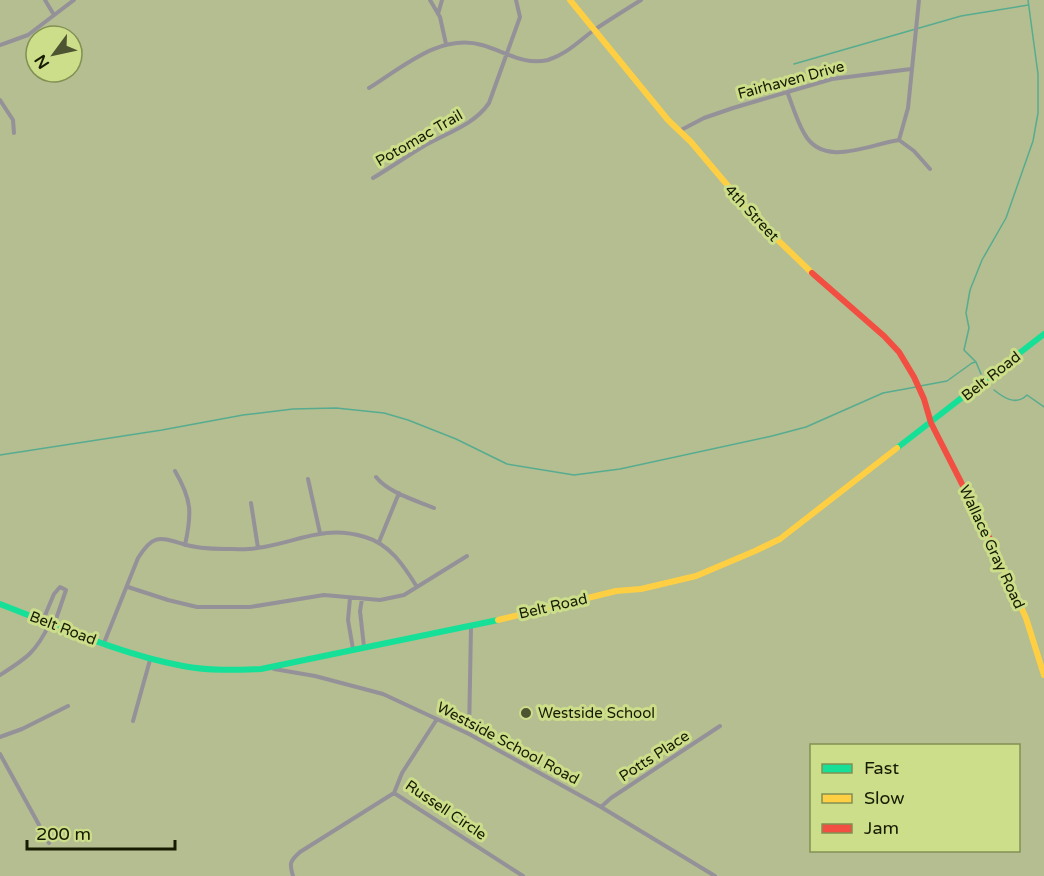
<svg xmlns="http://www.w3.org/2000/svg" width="1044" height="876" font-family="'Varela Round',sans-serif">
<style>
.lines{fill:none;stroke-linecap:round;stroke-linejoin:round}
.stream{stroke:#57ac90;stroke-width:1.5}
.street{stroke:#959199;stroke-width:4}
.fast{stroke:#16e098;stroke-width:6}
.slow{stroke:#ffcf43;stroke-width:6}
.jam{stroke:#f24e42;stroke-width:6}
.poi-dot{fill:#4d5432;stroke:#ccde8a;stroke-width:2}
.labels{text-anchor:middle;stroke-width:6;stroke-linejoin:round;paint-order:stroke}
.street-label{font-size:15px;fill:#161b00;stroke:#ccde8a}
.poi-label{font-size:15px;fill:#161b00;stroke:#ccde8a;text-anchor:start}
</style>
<rect width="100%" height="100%" fill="#b4be90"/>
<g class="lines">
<path class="stream" d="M794,64L961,16L1028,5
M981,374L976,362L964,350L969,328L966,313L970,290L982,260L1006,218L1033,141L1038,113V74L1028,0
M920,386L947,381L972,363L976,362
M994,390C1004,398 1016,406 1027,395L1044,407
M0,455L162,430L243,415L293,409L336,408L384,413L408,420L456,439L507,464L574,475L620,469L772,436L806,427L883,393L916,387"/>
<path class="street" d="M45,0L54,15
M430,0L440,17L446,44
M438,14L442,0
M0,45L28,35L74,0
M369,88C403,67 440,33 482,45C504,51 524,66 548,60C567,54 579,41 594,30C609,20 625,10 641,0
M788,94C793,107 797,121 804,133C823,169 870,144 899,140L914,151L930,169
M0,100L13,120L14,133
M681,130L704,118L733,108L832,79L911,69
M899,140L908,108L919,0
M373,178C390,168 407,156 424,146C447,133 474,125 489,103L520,17L516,0
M175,471C192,500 192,513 185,545
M376,477C389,493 415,500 434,508
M308,479L320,533
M251,503L258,548
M379,542L399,493
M128,587L168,600L197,607H250L324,595L380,600L404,595L467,556
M350,598L348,620L353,649
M362,599L360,611L364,647
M43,620L54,594L60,587L66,590L54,625
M104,643L138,558C153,534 159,537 183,544C195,548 212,549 225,549C235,549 247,550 257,548C296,543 323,524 365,537C390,544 404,566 417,587
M274,669L315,676L383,694L469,734L601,807L715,876
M0,675C27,658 36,652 50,623
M133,721L150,660
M469,734L471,627
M0,737L22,729L68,706
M0,754L49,843
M394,793L523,876
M394,793L402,773L437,719
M601,807L611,798L720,726
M293,876C289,863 290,861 300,852L394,793"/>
<path class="fast" d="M897,448L1044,334
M0,604C60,627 120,654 183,666C209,671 235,670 261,669L498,620"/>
<path class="slow" d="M570,0L668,120L691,142L756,219L812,273
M991,541L1026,618L1044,675
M498,620L616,591L641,589L696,576L755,551L780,539L897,448"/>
<path class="jam" d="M812,273L884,336L899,352L914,377L924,399L931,423L991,541"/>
</g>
<circle class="poi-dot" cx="526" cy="713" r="6"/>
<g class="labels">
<g class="street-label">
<text transform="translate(791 80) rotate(-15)" y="5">Fairhaven Drive</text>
<text transform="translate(419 138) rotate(-30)" y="5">Potomac Trail</text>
<text transform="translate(752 213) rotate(47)" y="5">4th Street</text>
<text transform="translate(991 376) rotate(-38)" y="5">Belt Road</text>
<text transform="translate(992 547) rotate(65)" y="5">Wallace Gray Road</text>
<text transform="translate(553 606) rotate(-13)" y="5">Belt Road</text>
<text transform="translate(63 628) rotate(21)" y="5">Belt Road</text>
<text transform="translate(508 743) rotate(28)" y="5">Westside School Road</text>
<text transform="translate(654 756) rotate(-33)" y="5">Potts Place</text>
<text transform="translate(446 810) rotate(34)" y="5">Russell Circle</text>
</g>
<g class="poi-label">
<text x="538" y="718">Westside School</text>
</g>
</g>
<rect x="810" y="744" width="210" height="108" fill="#ccde8a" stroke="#839053" stroke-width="1.5"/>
<rect x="822" y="764" width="30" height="9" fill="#16e098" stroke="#839053" stroke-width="1.5"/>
<text x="864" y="774" font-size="18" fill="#161b00">Fast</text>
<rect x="822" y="794" width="30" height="9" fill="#ffcf43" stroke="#839053" stroke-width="1.5"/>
<text x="864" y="804" font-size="18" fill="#161b00">Slow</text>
<rect x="822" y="824" width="30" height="9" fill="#f24e42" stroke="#839053" stroke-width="1.5"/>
<text x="864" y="834" font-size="18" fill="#161b00">Jam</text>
<g transform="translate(54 54) rotate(237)"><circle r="28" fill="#ccde8a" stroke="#839053" stroke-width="1.5"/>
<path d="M0-4.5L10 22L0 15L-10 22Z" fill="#4d5432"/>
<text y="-9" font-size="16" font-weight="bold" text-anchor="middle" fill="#161b00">N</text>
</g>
<path d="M27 840v9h148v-9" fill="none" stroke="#161b00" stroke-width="3"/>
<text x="36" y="840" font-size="18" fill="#161b00" stroke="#ccde8a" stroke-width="4.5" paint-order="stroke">200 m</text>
</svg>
